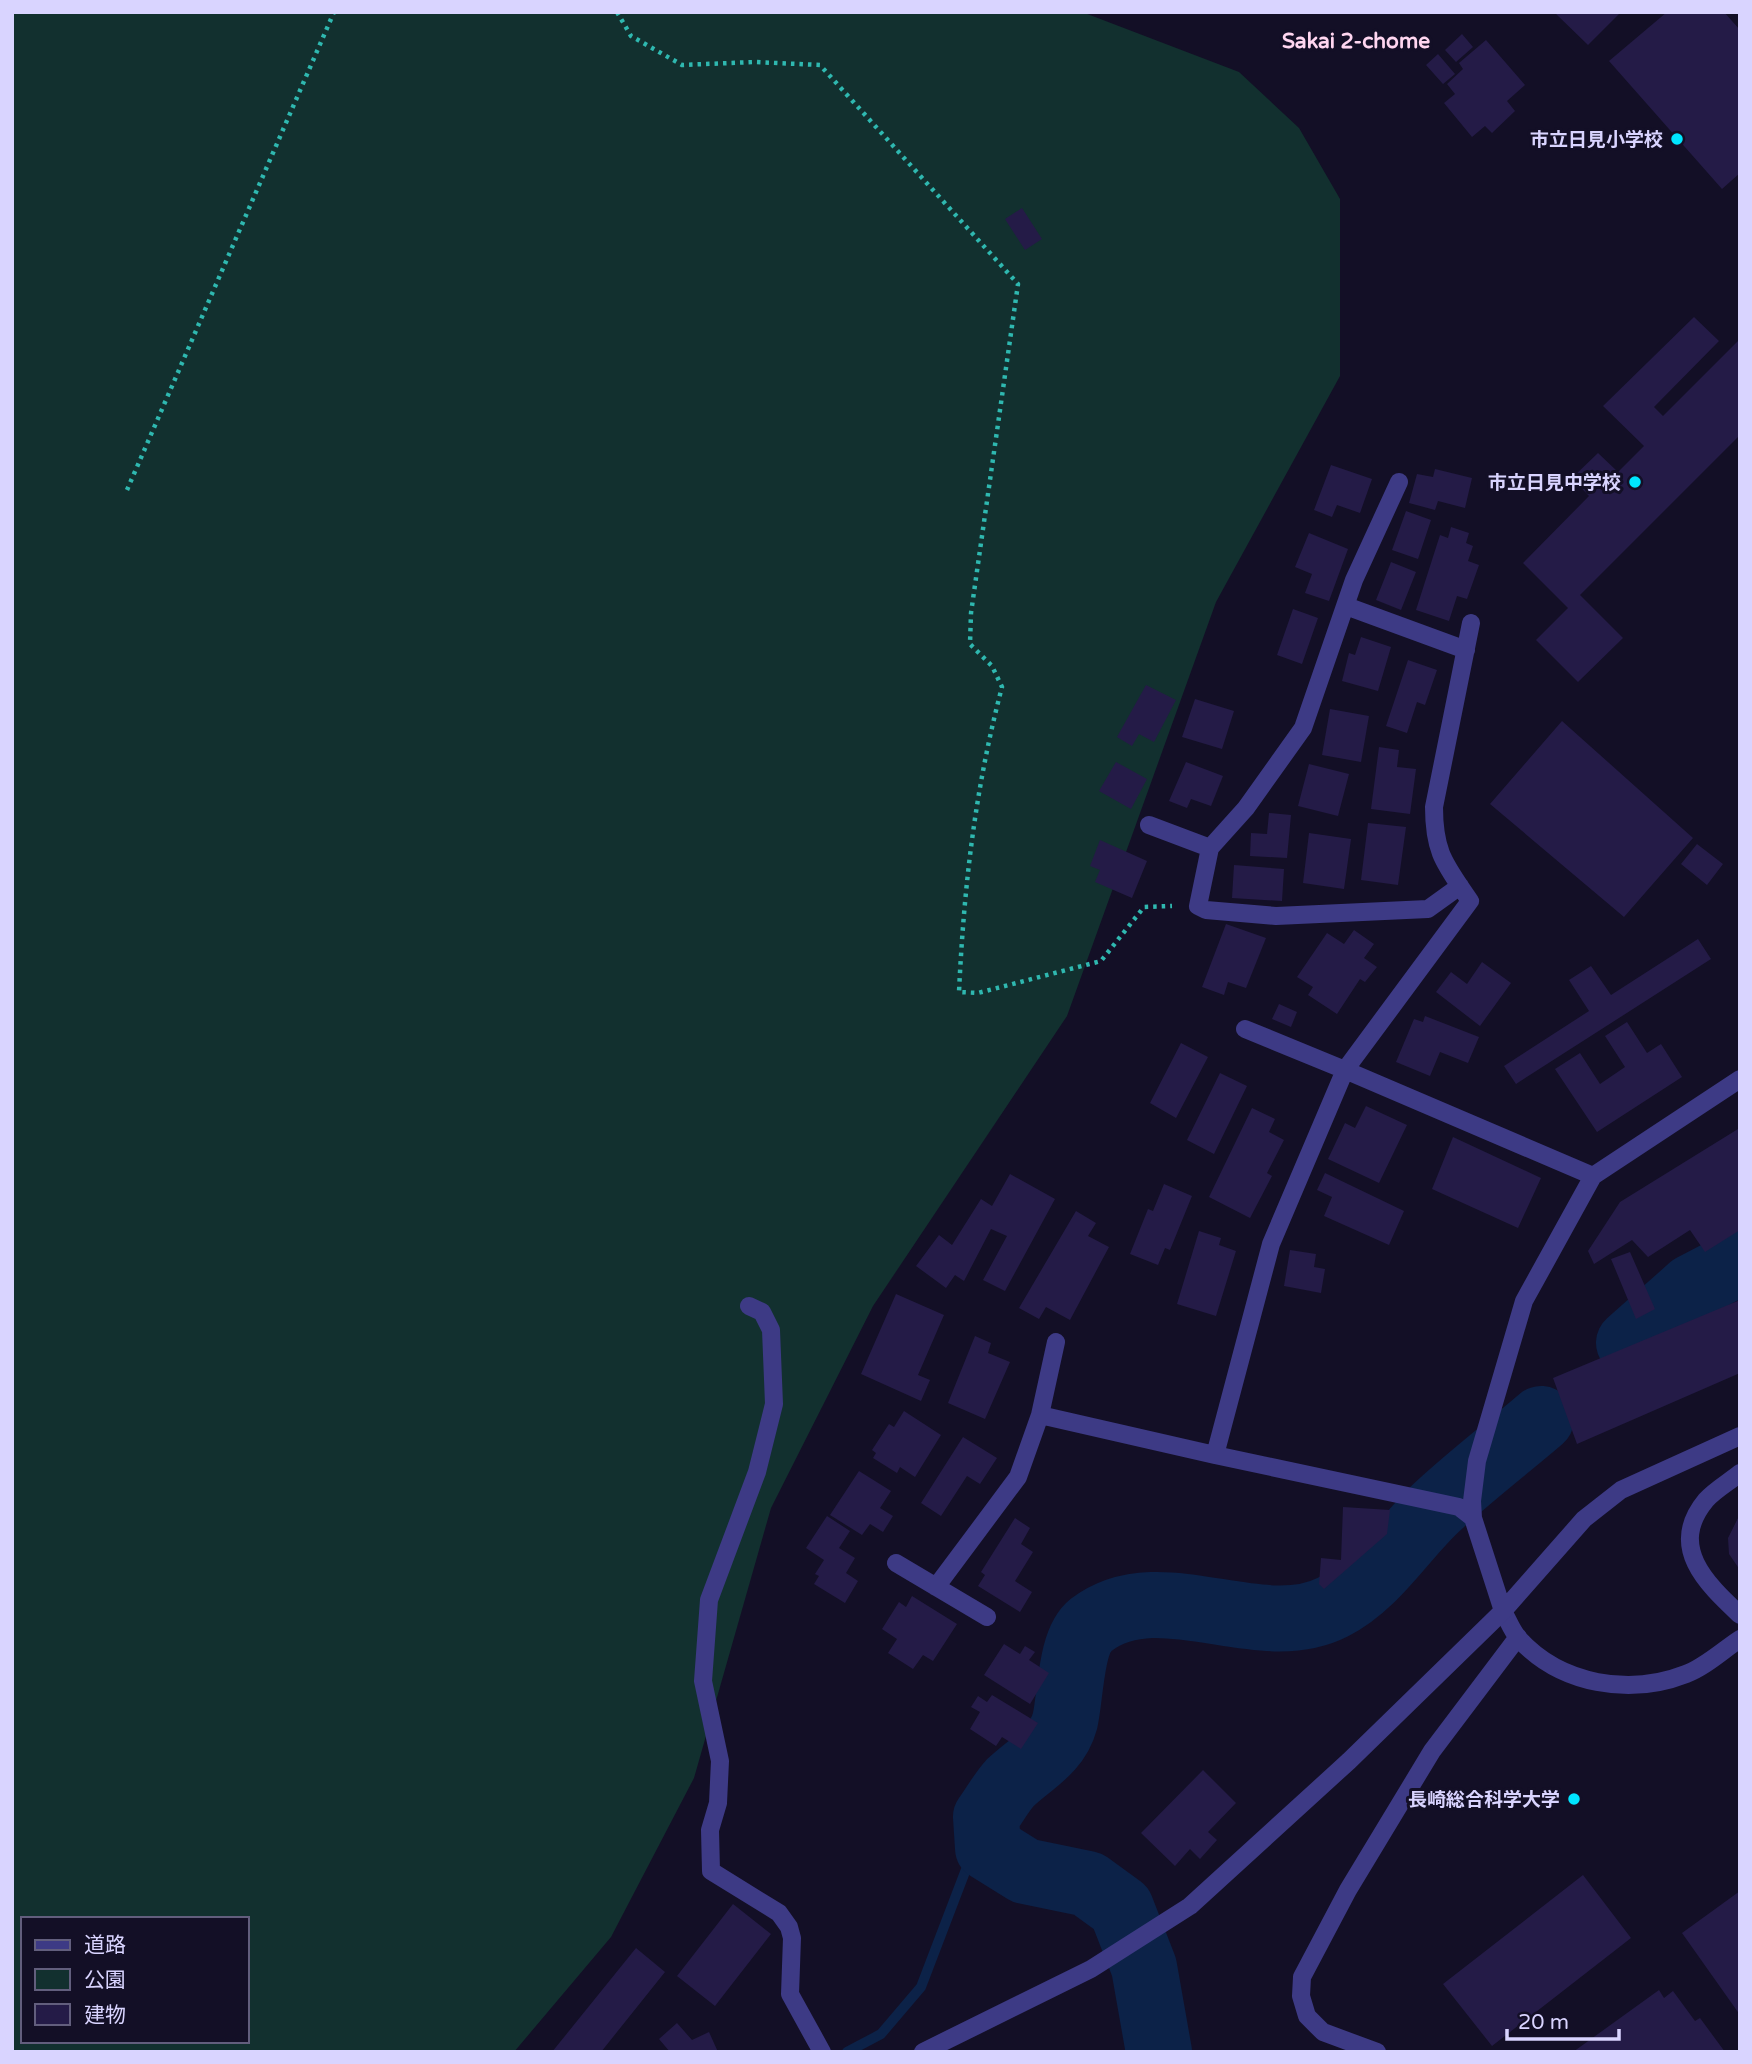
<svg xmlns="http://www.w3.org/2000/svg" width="1752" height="2064" font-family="'Varela Round','Noto Sans JP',sans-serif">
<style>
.green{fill:#12302f;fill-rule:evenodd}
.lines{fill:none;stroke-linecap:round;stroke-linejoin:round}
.stream{stroke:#0c2248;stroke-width:10}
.river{stroke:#0c2248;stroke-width:66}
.building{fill:#241b47}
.path{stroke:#2fb8b0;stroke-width:4.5;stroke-dasharray:3.5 5;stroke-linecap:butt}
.lane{stroke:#3d3a85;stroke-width:18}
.street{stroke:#3d3a85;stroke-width:18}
.poi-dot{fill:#00e5ff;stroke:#130f26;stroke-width:2.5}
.labels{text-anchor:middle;stroke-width:6;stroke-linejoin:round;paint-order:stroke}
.poi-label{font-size:19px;font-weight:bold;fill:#d9d4ff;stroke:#130f26;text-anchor:end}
.neighbourhood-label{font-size:21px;font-weight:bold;fill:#ffd6f0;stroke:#130f26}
</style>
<rect width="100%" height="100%" fill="#130f26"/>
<path class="green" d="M12,12H1082L1239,72L1299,128L1340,199V376L1216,602L1067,1016L873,1306L771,1508L694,1778L611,1937L514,2052H12ZM23,1919H247V2041H23Z"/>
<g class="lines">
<path class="stream" d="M847,2052L881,2034L921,1987L986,1817"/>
<path class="river" d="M1629,1343L1692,1287L1740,1262
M1159,2052L1144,1967L1121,1908L1088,1884L1025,1871L988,1848L986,1817C994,1806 1001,1793 1010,1783C1031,1763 1057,1751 1065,1721C1071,1695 1070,1642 1091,1625C1160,1572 1259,1645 1333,1607C1375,1586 1402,1540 1436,1508C1469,1477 1506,1449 1541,1419"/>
</g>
<path class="building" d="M1554,12H1621L1588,45Z
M1667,12H1724L1740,30V173L1722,189L1609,61Z
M1462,34L1473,47L1456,62L1445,50Z
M1486,40L1525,85L1507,101L1515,111L1492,133L1485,126L1472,137L1444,103L1455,94L1447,84L1463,69L1459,63Z
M1438,54L1455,74L1443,84L1426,65Z
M1022,208L1042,239L1025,250L1005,219Z
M1694,317L1719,341L1654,407L1663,416L1740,339V435L1580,595L1623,638L1578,682L1536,640L1568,608L1523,563L1589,496L1572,478L1598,453L1618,472L1644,446L1603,406Z
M1331,465L1372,479L1360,513L1337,505L1332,517L1314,510Z
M1435,469L1472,478L1465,508L1438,501L1435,510L1409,503L1417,474L1433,477Z
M1406,511L1431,520L1418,559L1392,550Z
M1451,527L1469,533L1466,543L1473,546L1468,561L1479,565L1467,599L1457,596L1449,621L1416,610L1440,535L1448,538Z
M1309,533L1348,549L1329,601L1305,593L1312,574L1295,567Z
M1391,562L1416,572L1401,610L1376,600Z
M1293,609L1318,618L1302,664L1277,655Z
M1361,637L1391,647L1378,691L1342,681L1349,653L1355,655Z
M1408,660L1437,670L1425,705L1417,702L1407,733L1386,726Z
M1146,685L1176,700L1154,742L1139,734L1132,746L1117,737Z
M1195,699L1234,711L1222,749L1182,737Z
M1330,709L1369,716L1361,762L1322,755Z
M1562,721L1693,838L1624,917L1490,804Z
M1379,747L1399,750L1397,767L1416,769L1410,814L1371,809Z
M1116,762L1147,779L1131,809L1099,791Z
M1186,762L1223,776L1211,806L1191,799L1187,808L1169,801Z
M1309,764L1349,774L1338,816L1298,806Z
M1269,813L1291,815L1287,858L1250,856L1251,833L1267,834Z
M1368,823L1406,827L1398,885L1361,880Z
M1309,833L1351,839L1344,889L1303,883Z
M1100,840L1147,861L1132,898L1095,882L1100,870L1090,866Z
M1697,844L1723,864L1707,885L1681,864Z
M1234,865L1284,869L1282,901L1232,898Z
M1226,924L1266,938L1246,988L1228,982L1224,995L1202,987Z
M1354,930L1374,944L1364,958L1377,967L1365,982L1360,979L1337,1014L1308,995L1313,987L1297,977L1327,933L1344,944Z
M1698,939L1711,959L1516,1084L1504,1066L1589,1011L1569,980L1591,966L1611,995Z
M1482,962L1511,983L1480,1026L1436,992L1451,972L1467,984Z
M1279,1004L1297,1012L1291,1027L1272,1019Z
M1425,1016L1479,1037L1468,1063L1440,1052L1430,1076L1396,1062L1414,1019L1423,1022Z
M1627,1022L1647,1053L1661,1044L1682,1077L1597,1132L1555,1069L1580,1053L1600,1084L1625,1067L1605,1036Z
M1181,1043L1208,1057L1176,1118L1150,1103Z
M1220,1073L1247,1086L1214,1154L1187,1140Z
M1366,1106L1407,1125L1379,1183L1328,1159L1345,1123L1355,1128Z
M1252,1108L1275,1119L1269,1132L1284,1140L1267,1173L1272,1176L1250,1218L1209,1197Z
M1738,1129L1740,1230L1705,1252L1690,1230L1648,1257L1632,1240L1594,1264L1588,1251L1620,1202Z
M1453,1137L1541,1178L1518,1228L1432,1189Z
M1325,1173L1404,1211L1389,1245L1324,1216L1332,1197L1317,1190Z
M1010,1174L1055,1199L1005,1291L983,1280L1007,1236L991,1229L964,1281L955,1275L946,1288L916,1266L939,1235L952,1245L981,1199L992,1206Z
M1164,1184L1192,1196L1170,1250L1165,1248L1158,1265L1130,1254L1148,1209L1153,1211Z
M1076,1211L1096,1223L1088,1236L1109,1247L1070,1320L1046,1307L1039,1319L1019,1308Z
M1199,1231L1221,1238L1219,1245L1236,1251L1216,1316L1177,1304Z
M1290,1250L1316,1254L1314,1267L1325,1269L1321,1293L1284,1286Z
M1630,1252L1655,1309L1636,1319L1611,1259Z
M896,1294L944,1315L918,1375L930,1380L921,1401L861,1374Z
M1740,1300V1373L1577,1444L1553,1378Z
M975,1336L991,1343L988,1353L1010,1362L985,1419L948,1403Z
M904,1411L941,1435L915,1477L900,1467L897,1473L873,1458L876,1453L872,1450L889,1424L894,1427Z
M963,1437L997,1458L980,1484L967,1476L941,1516L921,1503Z
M859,1471L891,1491L880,1508L893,1516L883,1532L870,1524L862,1535L830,1515Z
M1343,1507L1390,1510L1387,1534L1324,1589L1319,1584L1321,1558L1341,1560Z
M1740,1514V1570L1729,1554L1728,1538Z
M827,1516L850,1531L839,1548L855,1558L846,1573L858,1581L845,1603L814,1584L819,1576L815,1574L824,1560L806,1548Z
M1015,1518L1030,1528L1021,1544L1033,1552L1015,1581L1032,1592L1020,1612L978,1586L985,1575L981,1572Z
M912,1596L957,1624L933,1661L923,1655L913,1669L888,1653L897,1639L882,1629L899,1602L906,1607Z
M1004,1644L1020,1654L1025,1646L1035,1652L1029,1660L1049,1673L1030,1704L984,1675Z
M992,1695L1038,1723L1021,1749L1002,1737L996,1746L970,1729L980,1712L971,1707L978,1696L987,1702Z
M1203,1770L1236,1803L1208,1832L1217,1840L1200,1859L1190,1849L1175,1866L1141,1833Z
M1583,1875L1631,1938L1492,2046L1443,1984Z
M1740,1891V2015L1682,1933Z
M733,1904L771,1934L715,2006L677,1976Z
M636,1948L665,1972L601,2052H552Z
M1659,1990L1664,1998L1673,1991L1695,2021L1700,2018L1725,2052H1573Z
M677,2023L692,2040L709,2032L718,2052H670L659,2039Z"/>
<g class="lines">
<path class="path" d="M617,12L631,36L682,65L755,62L820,65L1018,284L971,613L970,644L992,666L1002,687C975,789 964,886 959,992L978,993L1101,961L1144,907L1172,906
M127,490L334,12"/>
<path class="lane" d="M1740,1473C1729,1482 1715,1490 1706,1500C1667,1547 1707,1584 1740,1615
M1503,1611C1508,1620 1512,1631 1519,1639C1561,1685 1630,1696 1686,1674C1705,1667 1723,1650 1740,1639
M1377,2052L1323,2032L1307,2016L1301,1996L1302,1977L1348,1890L1432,1751L1518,1637"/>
<path class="street" d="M1399,482L1354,580L1303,728L1246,808L1210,848L1198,906L1206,910L1276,916L1428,909L1460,886
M1346,606L1466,650
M1149,825L1210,848
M1245,1029L1345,1070L1470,901C1445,864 1434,853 1434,807L1471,623
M749,1306L762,1312L771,1330L774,1404L757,1472L709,1600L703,1681L720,1761L718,1803L710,1830L711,1871L779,1913L789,1927L792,1938L790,1994L822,2052
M1040,1415L1215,1455
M1473,1518L1459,1507L1215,1455L1271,1244L1345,1070L1593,1176
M896,1563L987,1617
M936,1587L1018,1477L1040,1415L1056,1342
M1503,1611L1584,1519L1621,1490L1740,1436
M923,2052L1091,1969L1190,1906L1349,1761L1503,1611L1473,1518L1472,1501L1477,1461L1524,1301L1593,1176L1740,1079"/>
</g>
<g class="poi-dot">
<circle cx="1677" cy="139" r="7"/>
<circle cx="1635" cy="482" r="7"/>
<circle cx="1574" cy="1799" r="7"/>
</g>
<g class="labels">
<g class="poi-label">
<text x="1663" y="146">市立日見小学校</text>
<text x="1621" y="489">市立日見中学校</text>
<text x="1560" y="1806">長崎総合科学大学</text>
</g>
<g class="neighbourhood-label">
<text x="1356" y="48">Sakai 2-chome</text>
</g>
</g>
<rect width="1752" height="2064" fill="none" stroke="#d9d4ff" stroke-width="28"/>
<rect x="21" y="1917" width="228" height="126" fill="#130f26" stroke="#625e7d" stroke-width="2"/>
<rect x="35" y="1940" width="35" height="10" fill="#3d3a85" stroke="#625e7d" stroke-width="2"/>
<text x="84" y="1952" font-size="21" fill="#d9d4ff">道路</text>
<rect x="35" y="1969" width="35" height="21" fill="#12302f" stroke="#625e7d" stroke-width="2"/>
<text x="84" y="1987" font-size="21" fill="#d9d4ff">公園</text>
<rect x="35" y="2004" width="35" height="21" fill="#241b47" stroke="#625e7d" stroke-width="2"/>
<text x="84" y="2022" font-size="21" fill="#d9d4ff">建物</text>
<path d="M1507 2029v10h112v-10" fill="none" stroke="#d9d4ff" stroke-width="3.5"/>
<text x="1518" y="2029" font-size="21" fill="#d9d4ff" stroke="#130f26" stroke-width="5" paint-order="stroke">20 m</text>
</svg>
